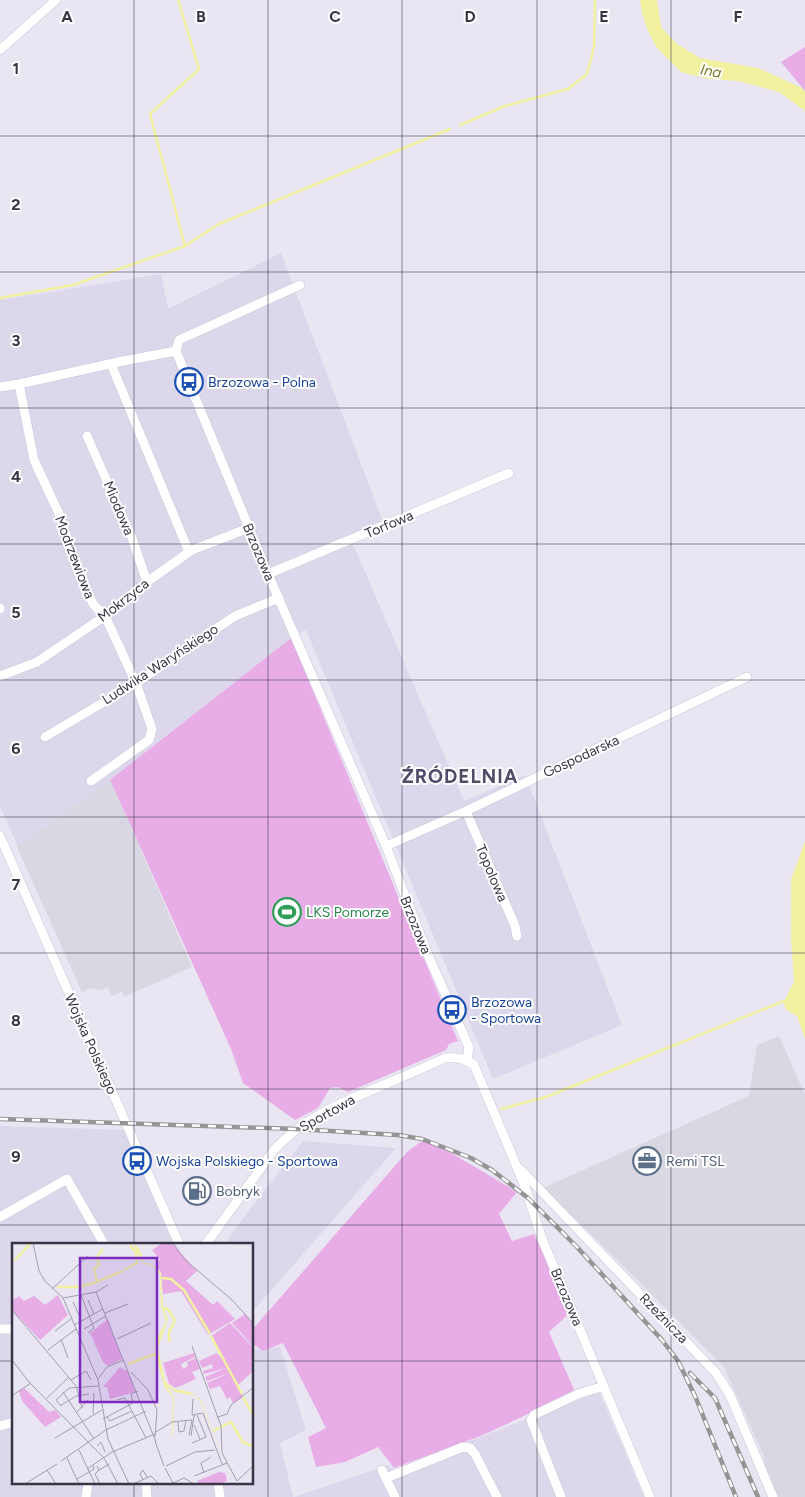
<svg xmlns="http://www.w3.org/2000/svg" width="805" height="1497" font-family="Figtree,sans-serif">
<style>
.residential{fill:#dcd7eb}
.industrial{fill:#d8d7e2}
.green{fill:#e8ade6}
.water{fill:#f1f1a0}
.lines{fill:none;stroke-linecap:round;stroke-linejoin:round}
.stream{stroke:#f1f1a0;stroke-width:2.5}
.street-casing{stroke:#cac4dc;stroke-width:10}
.street{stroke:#fff;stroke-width:9}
.rail-casing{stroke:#959595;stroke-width:4.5}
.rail{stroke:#fff;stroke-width:2.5;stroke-dasharray:8;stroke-linecap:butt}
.grid{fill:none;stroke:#383445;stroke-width:1;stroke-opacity:0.55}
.labels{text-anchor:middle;stroke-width:4;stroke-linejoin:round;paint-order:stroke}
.transit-label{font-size:14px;fill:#164399;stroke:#fff;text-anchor:start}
.street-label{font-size:14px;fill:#383445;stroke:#fff}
.leisure-label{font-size:14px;fill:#27864d;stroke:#fff;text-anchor:start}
.service-label{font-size:14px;fill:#4e5e75;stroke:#fff;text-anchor:start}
.water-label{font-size:15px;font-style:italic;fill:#7a7a23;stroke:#fff}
.district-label{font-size:19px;font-weight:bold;letter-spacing:1px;fill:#514b68;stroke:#fff}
.inset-river{fill:none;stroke:#f1f1a0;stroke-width:2.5}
.inset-road{fill:none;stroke:#a29ead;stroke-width:1}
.view{fill:#7b2cbf;fill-opacity:0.15;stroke:#7b2cbf;stroke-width:2.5}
.inset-edge{fill:none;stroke:#383445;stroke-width:2.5}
.grid-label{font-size:16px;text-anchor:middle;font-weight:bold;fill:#383445;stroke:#fff;stroke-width:4;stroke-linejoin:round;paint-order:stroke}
</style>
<rect width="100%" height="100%" fill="#e9e5f3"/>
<path class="residential" d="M281,253L385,527L352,542L464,801L525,775L622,1025L493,1079L306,630L291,638L110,780L18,846L0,807V300L161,274L168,309Z
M0,1126L126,1130L180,1244H14V1483H252L253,1350L280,1347L306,1430L280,1443L293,1497H0Z
M303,1141L396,1148L253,1311L252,1244H226L231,1234Z
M599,1392L644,1497H295L388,1465L394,1470Z"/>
<path class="industrial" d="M110,780L192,967L124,997L122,991L112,996L107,987L101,990L89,988L82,992L17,847Z
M779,1036L805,1095V1497H777L766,1470L763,1454L724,1367L590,1233L543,1188L749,1096L757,1045Z"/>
<path class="green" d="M805,47V91L781,62Z
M291,638L458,1041L449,1044L446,1050L348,1092L338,1087L330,1088L318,1108L295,1120L243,1083L231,1049L110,780Z
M426,1138L517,1192L499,1214L512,1241L534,1234L571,1312L549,1332L575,1392L483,1435L394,1468L378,1447L345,1462L316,1467L308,1437L326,1428L283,1343L263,1351L253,1344V1329L407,1152Z"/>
<path class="water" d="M640,0H657L661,27L677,44L700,58L758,68L802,88L805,91V111L779,92L739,81L709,79L681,72L657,48L647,29L642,12Z
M805,841V1039L797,1016L785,1009L784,1001L794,982L791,938V880Z"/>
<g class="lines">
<path class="stream" d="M460,125L505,106L568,89L587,74L594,47L595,0
M185,246L219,224L450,129
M0,298L73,285L185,246L150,114L199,69L178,0
M501,1109L546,1097L784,1001"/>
<defs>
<path id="street" d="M0,50L56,0
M300,285L179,340L176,351L268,574L386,846L428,955L469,1047L467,1060
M111,364L189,552
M19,384L34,460L60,516L77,568L93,604L105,616L136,683L152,729L149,740L91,781
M0,387L19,384L123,361L176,351
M87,436L132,538L147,582
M268,574L509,473
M0,608V609
M0,676L37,662L105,616L147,582L192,550L249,528
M45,737L136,683L235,616L279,598
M466,811L515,926L517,936
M0,836L179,1244
M386,846L466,811L747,677
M520,1169L716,1373L730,1395L773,1497
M0,1217L67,1179L104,1244
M206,1244L274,1150C301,1120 338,1104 374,1089C398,1079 421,1069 445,1058C456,1057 464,1058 474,1065L524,1184L542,1239L650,1497
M0,1329H14
M0,1426L14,1422
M382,1470L395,1497
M386,1478L463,1447L470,1448L475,1454L497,1497
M146,1483L147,1497
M218,1483L220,1497
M86,1497L88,1483
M561,1497L531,1420L534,1415L578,1394L604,1386"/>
</defs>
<use href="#street" class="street-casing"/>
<use href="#street" class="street"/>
<defs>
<path id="rail" d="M0,1119L296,1129L398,1135L422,1139L471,1158L492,1170L528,1198L577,1247L662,1340L678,1361L695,1396L736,1497
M690,1373L715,1398L758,1497"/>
</defs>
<use href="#rail" class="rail-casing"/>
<use href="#rail" class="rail"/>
</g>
<path class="grid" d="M134,0V1244M268,0V1497M402,0V1497M537,0V1497M671,0V1497M0,136H805M0,272H805M0,408H805M0,544H805M0,680H805M0,817H805M0,953H805M0,1089H805M0,1225H805M0,1361H14M252,1361H805M134,1483V1497"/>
<defs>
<symbol id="bus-ring" viewBox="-11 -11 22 22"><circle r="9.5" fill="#fff" stroke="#1a4fb4" stroke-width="1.5"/><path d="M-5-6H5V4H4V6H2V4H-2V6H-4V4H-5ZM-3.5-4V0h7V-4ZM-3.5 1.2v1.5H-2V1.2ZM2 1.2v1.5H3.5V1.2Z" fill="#1a4fb4"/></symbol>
<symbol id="stadium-ring" viewBox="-11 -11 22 22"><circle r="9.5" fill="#fff" stroke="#2e9e5b" stroke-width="1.5"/><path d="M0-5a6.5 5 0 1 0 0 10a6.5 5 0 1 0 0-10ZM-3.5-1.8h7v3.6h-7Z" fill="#2e9e5b"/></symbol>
<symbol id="office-ring" viewBox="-11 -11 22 22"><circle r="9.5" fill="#fff" stroke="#5c6f8a" stroke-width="1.5"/><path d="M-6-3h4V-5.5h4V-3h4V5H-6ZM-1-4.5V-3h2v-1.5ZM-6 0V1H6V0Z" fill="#5c6f8a"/></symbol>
<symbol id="fuel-ring" viewBox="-11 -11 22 22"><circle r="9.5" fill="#fff" stroke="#5c6f8a" stroke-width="1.5"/><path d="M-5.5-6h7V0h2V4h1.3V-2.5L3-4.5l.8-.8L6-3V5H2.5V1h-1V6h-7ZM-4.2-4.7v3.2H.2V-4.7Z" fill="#5c6f8a"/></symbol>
</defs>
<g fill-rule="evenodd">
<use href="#bus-ring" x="173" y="366" width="32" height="32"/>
<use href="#stadium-ring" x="271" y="896" width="32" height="32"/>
<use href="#bus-ring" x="436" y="994" width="32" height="32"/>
<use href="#bus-ring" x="121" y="1145" width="32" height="32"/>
<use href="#office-ring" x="631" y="1145" width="32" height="32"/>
<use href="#fuel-ring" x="181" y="1175" width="32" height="32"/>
</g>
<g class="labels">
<g class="transit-label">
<text x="208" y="387">Brzozowa - Polna</text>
<text x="471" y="1007">Brzozowa<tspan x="471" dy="16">- Sportowa</tspan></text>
<text x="156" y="1166">Wojska Polskiego - Sportowa</text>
</g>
<g class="street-label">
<text transform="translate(119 508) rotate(67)" y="5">Miodowa</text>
<text transform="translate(389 524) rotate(-23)" y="5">Torfowa</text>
<text transform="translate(259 552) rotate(67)" y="5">Brzozowa</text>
<text transform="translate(75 557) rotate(69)" y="5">Modrzewiowa</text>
<text transform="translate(123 600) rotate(-38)" y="5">Mokrzyca</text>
<text transform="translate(160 664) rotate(-33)" y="5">Ludwika Waryńskiego</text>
<text transform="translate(581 756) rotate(-25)" y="5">Gospodarska</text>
<text transform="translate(492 873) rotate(67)" y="5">Topolowa</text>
<text transform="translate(416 925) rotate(68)" y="5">Brzozowa</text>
<text transform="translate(91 1044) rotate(66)" y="5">Wojska Polskiego</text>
<text transform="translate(327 1113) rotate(-29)" y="5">Sportowa</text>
<text transform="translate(567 1297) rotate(67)" y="5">Brzozowa</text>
<text transform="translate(664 1318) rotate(46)" y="5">Rzeźnicza</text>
</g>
<g class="leisure-label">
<text x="306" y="917">LKS Pomorze</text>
</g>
<g class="service-label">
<text x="666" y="1166">Remi TSL</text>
<text x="216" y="1196">Bobryk</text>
</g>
<g class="water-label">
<text transform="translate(711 71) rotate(11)" y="5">Ina</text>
</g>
<g class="district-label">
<text x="460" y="783">ŹRÓDELNIA</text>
</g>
</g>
<g transform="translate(12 1243)">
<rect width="241" height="241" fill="#e9e5f3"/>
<path d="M150,0H160L185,28L174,38L201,62L205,58L223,76L196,92L169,48L151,51L149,30L143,21L148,17L140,7ZM46,52L56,72L28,97L0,67V58L7,53L12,58L22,53L33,62ZM233,71L241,81V103L220,80ZM96,76L110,116L96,123L91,119L78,90ZM218,80L241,104V128L225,143L231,154L221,160L218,154L215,156L208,143L198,146L195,140L217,130L195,138L193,134L214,125L192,131L191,128L201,125L200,121L190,125L187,118L205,110L212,118L199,93ZM182,110L183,114L169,121L171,126L176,123L175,119L184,115L188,126L180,129L184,136L164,145L157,141L151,120ZM108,124L117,129L123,149L98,156L95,144H91ZM12,145L37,169L43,167L49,174L33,184L10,158L7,148ZM207,229L213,230L215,238L208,241H187L185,238Z" fill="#e8ade6"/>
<path d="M120,0L127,5L132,19L144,24L149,30L151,65L156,76L146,105L153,138L162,146L178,149L189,157L222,241L189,159L181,152L163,149L154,142L162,154L161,193H160L161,154L153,145L143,111L144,97L154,78L149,63L148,32L142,24L131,20Z" fill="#f1f1a0"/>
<path class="inset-river" d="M3,17L19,0M112,27L125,20L124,9L118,3M150,35L159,36L172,47L198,91M86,38L111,28M45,44H67L85,39L82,26L87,22L85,14L91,6M151,65L156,66L163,77L157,89V99M199,93L230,151M116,121L143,111M231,154L242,173M201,188L219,179L231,199L242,204"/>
<path class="inset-road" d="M21,0L27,28L33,38L51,55L86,137L96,196L117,241M161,0L172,16L219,56L242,81M96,42L84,49L144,199M40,46L76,13M69,52L82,85L76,90M51,55L84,49M76,57L82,71M61,59L68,74M0,67L64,143M93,70L116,61M62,82L91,66M72,86L94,73M43,88L59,76M49,96L56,115M105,96L139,80M180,103L209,183L210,210L225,238M36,107L64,86M0,117L17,139L92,215L106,241M119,129L136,147L145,167L143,194M86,136L95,124L112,117M59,137L74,128L79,137M64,143L70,165M51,149L82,196M1,152L19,140M35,155L57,134M181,156L180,172L191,170L210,221M105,157L113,155L134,195M48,163L64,153L77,151M49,163L44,157L57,145L87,143M65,169L76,157M81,171L82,150M95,174L98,178L120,168M206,174L215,171L219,162L242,144M91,176L121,160L119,151L126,148M166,179L167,189L172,188L174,177M182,182L188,196M144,189L160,179L180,177L177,192M179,193L182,172M43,195L90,167M143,198L152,223M180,200L194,194L185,172M85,203L89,199L93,209M67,207L83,241M55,215L67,241M49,218L94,187L134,168M85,223L87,227L97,221M154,223L183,209L203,207M153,225L161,240M75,226L100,209L143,191M35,227L44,241M87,227L83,231L88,241M192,230L189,220L199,214M182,233L215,220M65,236L82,226L81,223M131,237L128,231L131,227L135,234M225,238L242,222M13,241L45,221M121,241L139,233L147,241M159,241L172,235L182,241"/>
<path class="view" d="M68,15H145V159H68Z"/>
<rect width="241" height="241" class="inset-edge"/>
</g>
<g class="grid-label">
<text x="67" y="22">A</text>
<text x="201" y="22">B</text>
<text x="335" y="22">C</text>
<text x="470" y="22">D</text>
<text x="604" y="22">E</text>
<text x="738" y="22">F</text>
<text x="16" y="74">1</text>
<text x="16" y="210">2</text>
<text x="16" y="346">3</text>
<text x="16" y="482">4</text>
<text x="16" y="618">5</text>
<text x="16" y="754">6</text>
<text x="16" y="890">7</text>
<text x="16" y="1026">8</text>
<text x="16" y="1162">9</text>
</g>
</svg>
